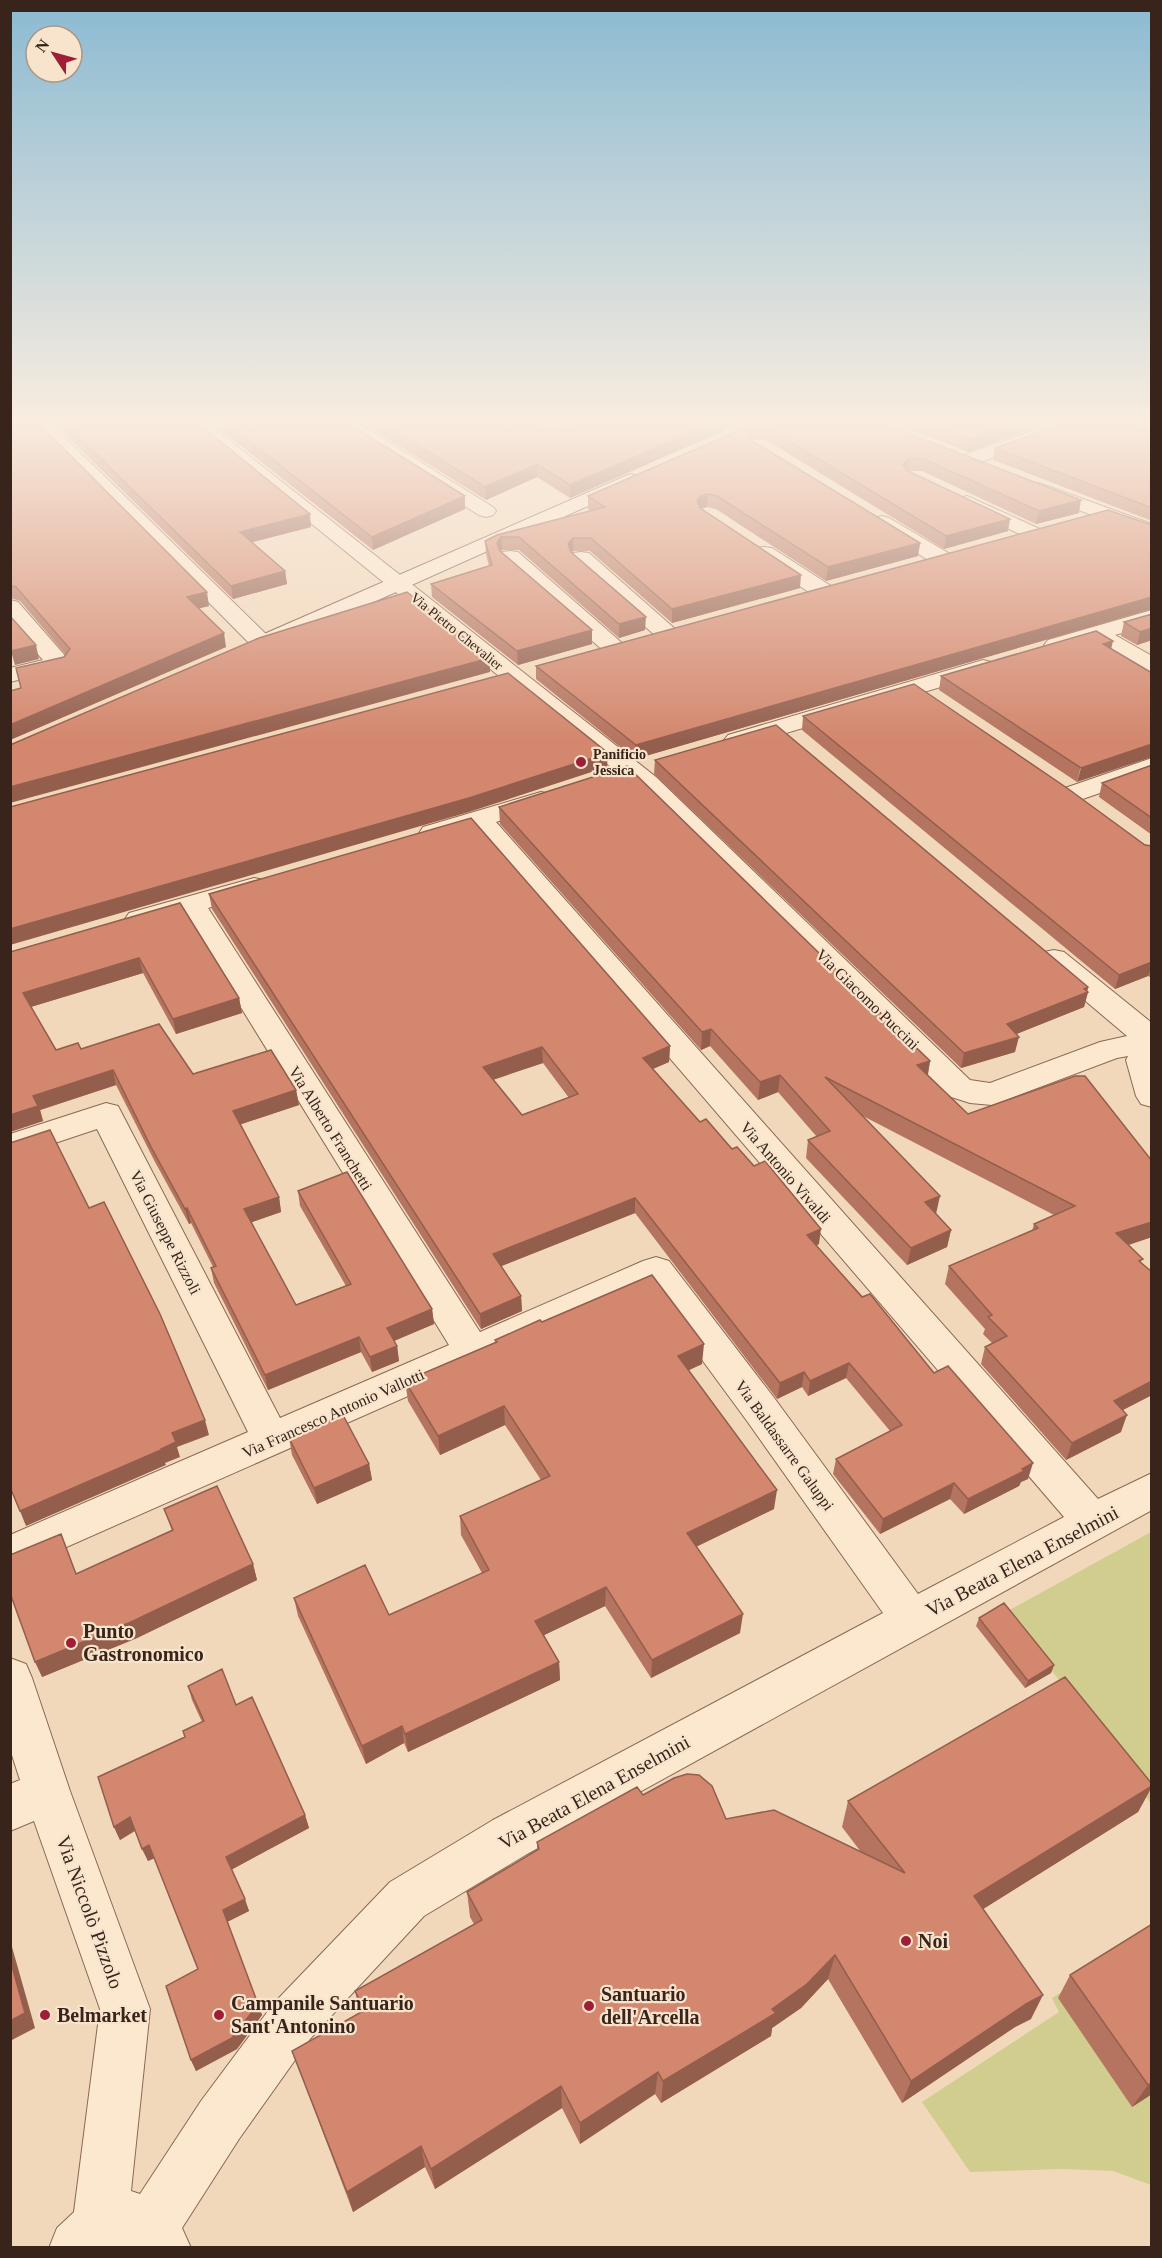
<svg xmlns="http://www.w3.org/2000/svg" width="1162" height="2258" font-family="'Times New Roman',serif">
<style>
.green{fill:#d0cd8f}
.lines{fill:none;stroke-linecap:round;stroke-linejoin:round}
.street-casing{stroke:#8a6854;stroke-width:2}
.secondary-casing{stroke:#6c4937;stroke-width:2}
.street{fill:#fce7cf;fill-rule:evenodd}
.secondary{fill:#fce7cf;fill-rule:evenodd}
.wall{fill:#b5745f;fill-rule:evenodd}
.shaded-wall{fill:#945e4d}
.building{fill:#d3876e;stroke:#945e4d;stroke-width:1.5;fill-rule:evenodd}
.poi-dot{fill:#9f1e35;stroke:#f8e4cc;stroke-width:2}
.labels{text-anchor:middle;stroke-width:4.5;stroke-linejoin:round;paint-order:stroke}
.far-street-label{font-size:14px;fill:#38241a;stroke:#f8e4cc}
.far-poi-label{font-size:14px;font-weight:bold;fill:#38241a;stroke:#f8e4cc;text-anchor:start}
.street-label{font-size:16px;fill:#38241a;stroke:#f8e4cc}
.near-street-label{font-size:20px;fill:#38241a;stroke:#f8e4cc}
.near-poi-label{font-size:20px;font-weight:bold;fill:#38241a;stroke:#f8e4cc;text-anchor:start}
</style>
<rect width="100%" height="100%" fill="#f2d8bb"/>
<path class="green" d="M1151,1532V1804L1107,1738L1004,1613Z
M1151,1934V2185L1113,2171L1063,2169L970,2172L922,2102L1059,2012L1052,1998Z"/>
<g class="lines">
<defs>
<path id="street" d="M33,425H52L270,638L274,643L270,648L262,650L254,648Z
M190,425H210L656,777L970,1080L990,1083L1100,1042L1127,1036L1044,966L1039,959L1044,952L1054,950L1064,952L1152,1023V1107L1141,1104L1136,1096L1126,1060L1128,1056L1117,1058L992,1105L970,1103L948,1096L638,789Z
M340,425H361L493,507L496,511L493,515L486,517L479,515L342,429Z
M1050,425H1076L1074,429L972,465H958L955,461L958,457Z
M1039,483L1152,524V537L1032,493L1029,489L1032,485Z
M967,496L1042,530L1045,534L1042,538L1035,540L1028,538L960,506L957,502L960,498Z
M882,516L889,518L950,554L953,559L950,564L942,565L934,564L875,526L872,522L875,518Z
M764,547L772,548L831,586L834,591L831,596L823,598L815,596L756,558L753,553L756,548Z
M510,551L518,552L622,643L626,648L622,653L614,655L606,653L502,562L499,557L502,552Z
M581,552L589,553L674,628L677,633L674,638L666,640L658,638L573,563L570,558L573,553Z
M10,600L18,602L67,658L71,663L67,668L10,682V668L43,660L10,622Z
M1152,610V624L1115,635L1152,656V673L1144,671L1093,641L1056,652L1048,650L1044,645L1048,640Z
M983,660L991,662L995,667L991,672L746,745L737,748L728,745L724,740L728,735Z
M1152,758V775L1074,802L1065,800L1061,794L1065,788Z
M541,792L550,794L554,800L550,806L496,822L1098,1499L1152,1473V1510L527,1854L424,1916L310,2039L239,2139L182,2228L191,2248H49L57,2228L74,2212L100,2009L34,1821L10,1831V1784L20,1780L10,1749V1658L26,1664L32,1678L70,1791L150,2009L131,2191L140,2194L201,2101L274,2003L390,1882L493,1820L883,1613L747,1421L650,1289L10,1572V1535L248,1432L97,1129L10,1158V1134L106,1103L118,1106L280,1418L449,1345L184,915L139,928L129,925L125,919L129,913L254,878L264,880L268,886L264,892L208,908L480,1332L643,1261L656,1257L669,1261L775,1399L918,1594L1064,1517L473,829L433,841L423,839L419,833L423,827Z"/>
<path id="secondary" d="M630,474L637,476L640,480L637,484L271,648L263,650L255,648L251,643L255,638Z"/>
</defs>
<use href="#street" class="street-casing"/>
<use href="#secondary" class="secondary-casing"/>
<use href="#street" class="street"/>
<use href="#secondary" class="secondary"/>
</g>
<path class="wall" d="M10,424L209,606L198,608L226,647L10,740V691L21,688L66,655L20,601L11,598Z
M55,424H199L311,527L252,542L285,571L287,584L233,599Z
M213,424H349L465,496V509L373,550Z
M364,424H542L546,427L563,429L556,424H739L570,498L537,477L486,500Z
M754,424H884L1079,513L1036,524L922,471H908L1008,531L944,549L766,440H751L920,543L918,556L826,581L716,509L707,507L701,509L800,588L672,623L590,551H573L572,552L645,630L619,638L519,550H502L501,551L592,630V644L518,665L432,597L431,584L489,566L486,554L485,541L591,511L588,509V496Z
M897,424H1045L968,452Z
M1152,429V521L993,460L995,448Z
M1152,525V609L635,759L536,679V666Z
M1152,614V640L1137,645L1121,636L1124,622Z
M1111,649L1077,782L939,690L941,676Z
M803,716L1145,845L1152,846V978L1148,976L1115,989L802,730Z
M655,760L1088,987L1087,991L1088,992L1084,1007L1016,1034L1015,1052L961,1068L654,774Z
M1152,765V835L1099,797L1102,783Z
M499,807L930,1061L928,1075L968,1114L1152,1161V1237L1129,1245L1142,1263L1152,1272V1395L1123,1410L1121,1432L1066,1460L981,1364L985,1347L992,1343L983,1334L985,1329L945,1284L949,1266L1032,1231L1034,1224L1054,1215L861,1115L936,1214L951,1230L947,1247L907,1265L806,1158L808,1140L817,1137L778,1092L758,1100L710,1046L701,1050L500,824Z
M209,894L670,1046L669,1062L653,1069L700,1122L732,1149L819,1244L816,1246L934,1373L1028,1479L1021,1482L1019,1486L964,1514L950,1499L880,1534L833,1474L836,1459L890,1431L846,1378L808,1396L802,1387L777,1399L635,1213L501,1266L521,1296L522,1311L481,1329L212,909ZM543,1063L569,1098L522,1115L493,1079Z
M180,903L239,998L242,1013L176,1034L143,973L31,1007L56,1050L81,1049L193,1074L296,1090L299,1105L241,1124L279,1197L281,1212L251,1222L296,1305L346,1286L300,1206L298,1191L432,1309L434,1324L394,1341L397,1346L399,1361L372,1372L361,1352L268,1390L214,1283L211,1268L213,1267L191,1223L189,1224L155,1162L116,1085L40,1110L43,1121L10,1132V952Z
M542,1322L702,1364L688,1370L774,1509L696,1547L740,1633L651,1678L605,1606L544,1635L559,1662L560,1680L408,1752L404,1743L366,1764L298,1616L294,1598L389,1615L482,1573L461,1535L460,1516L541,1480L505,1425L440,1455L408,1401L405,1381L495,1342V1340Z
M289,1438L369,1464L372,1480L317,1504L292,1455Z
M164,1509L253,1564L257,1580L137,1638L42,1677L76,1574L172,1531Z
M979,1618L1054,1665L1051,1673L1025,1688L976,1626Z
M188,1686L236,1705L305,1815L309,1828L232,1869L249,1911L227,1922L262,2015L237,2049L196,2071L191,2060L198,1969L154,1858L148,1861L135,1831L120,1840L114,1827L202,1722L192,1700Z
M1152,1784V1787L1138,1812L983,1909L1031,2019L1015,2027L902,2103L828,1979L801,2008L772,2028L771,2036L661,2103L655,2094L580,2144L562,2108L435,2189L425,2167L353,2212L292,2051L360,2013L355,1991L474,1924L470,1917L467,1892L537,1850V1842L643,1795L726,1819L861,1852L842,1827L848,1801Z
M1152,1924V2094L1132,2107L1058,1998L1070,1975Z"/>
<path class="shaded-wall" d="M711,424H739L570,498V485Z
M1013,424H1045L968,452L970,440Z
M752,428L751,440L747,434Z
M909,458L907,471L903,465Z
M537,464V477L486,500L485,487Z
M708,494L707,507L700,509L697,501L701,496Z
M465,496V509L373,550L372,537Z
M1081,500L1079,513L1036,524L1039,511Z
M310,514L311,527L242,545L240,532Z
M1010,519L1008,531L944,549L946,536Z
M501,537L502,550L497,556V543Z
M573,538V551L568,557V544Z
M920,543L918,556L826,581L828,567Z
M285,571L287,584L233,599L231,586Z
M801,575L800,588L672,623V609Z
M207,592L209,606L189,611L187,597Z
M1152,597V609L635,759L636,745Z
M646,617L645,630L619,638V624Z
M1152,628V640L1137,645L1140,632Z
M592,630V644L518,665L517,651Z
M224,633L226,647L10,740V725Z
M1113,641L1110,654L1103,644Z
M36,645L39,659L15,665L11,651Z
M490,658V672L10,803V787Z
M1152,744V757L1077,782L1081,768Z
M608,753L607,767L469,812L10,945V929Z
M139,958L143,973L27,1008L23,993Z
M1152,962V965L1148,976L1115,989L1119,975Z
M1088,987L1087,993L1088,992L1084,1007L1004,1039L1007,1024Z
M239,998L242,1013L176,1034L173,1019Z
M711,1029L710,1046L701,1050L702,1032Z
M1019,1037L1015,1052L961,1068L964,1053Z
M670,1046L669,1062L643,1073V1058Z
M542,1047L543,1063L484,1083L483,1067Z
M930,1061L927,1078L917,1065Z
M113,1070L116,1085L40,1110L43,1121L10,1132V1115L33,1096Z
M780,1075L778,1092L758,1100L760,1082Z
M296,1090L299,1105L236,1126L233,1111Z
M940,1196L936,1214L925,1202Z
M279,1197L281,1212L247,1224L244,1209Z
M635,1198V1213L494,1269L493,1254Z
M187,1208L191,1223L189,1224L185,1209Z
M1152,1222V1237L1111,1250L1116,1233Z
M821,1229L819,1244L805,1251L807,1235Z
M951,1230L947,1247L907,1265L911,1248Z
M521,1296L522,1311L481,1329L480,1314Z
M432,1309L434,1324L389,1343L387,1328Z
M359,1337L361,1352L268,1390L265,1375Z
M704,1344L702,1364L677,1376L678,1356Z
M397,1346L399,1361L372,1372L370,1357Z
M849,1363L846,1378L808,1396L810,1381Z
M804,1372L802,1387L777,1399L780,1383Z
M1152,1381V1395L1107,1418L1114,1401Z
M504,1406L505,1425L440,1455L438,1436Z
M1127,1415L1121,1432L1066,1460L1072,1443Z
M205,1420L209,1435L177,1447L180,1457L165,1463L166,1465L26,1526L20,1511L161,1449L172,1433Z
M1033,1463L1028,1479L1021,1482L1019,1486L964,1514L968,1499Z
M369,1464L372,1480L317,1504L314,1488Z
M954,1483L950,1499L880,1534L883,1519Z
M777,1490L774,1509L685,1552L687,1533Z
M253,1564L257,1580L137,1638L42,1677L35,1662Z
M606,1587L605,1606L536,1639L535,1621Z
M743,1614L740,1633L651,1678L652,1660Z
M559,1662L560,1680L408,1752L405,1734Z
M1054,1665L1051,1673L1025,1688L1028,1681Z
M402,1726L404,1743L366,1764L362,1746Z
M1152,1786L1138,1812L964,1921L974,1896Z
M305,1815L309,1828L231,1870L226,1857Z
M130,1817L136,1830L120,1840L114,1827Z
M149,1845L155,1858L148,1861L142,1849Z
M245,1899L249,1911L227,1922L223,1910Z
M10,1940L35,2028L10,2041Z
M835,1955L828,1979L801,2008L772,2028L771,2036L661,2103L663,2081L772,2009Z
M1043,1995L1031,2019L1015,2027L902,2103L911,2081L1026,2004Z
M258,2004L262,2015L237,2049L196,2071L191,2060Z
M658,2072L655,2094L580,2144V2123Z
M1152,2082V2094L1132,2107L1148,2085Z
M561,2086L562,2108L435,2189L431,2169Z
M421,2146L425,2167L353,2212L347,2192Z"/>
<path class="building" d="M10,424H39L207,592L187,597L224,633L10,725V691L21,688L16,668L64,657L70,649L16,587L10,586Z
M65,424H199L310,514L240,532L285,571L231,586Z
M227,424H349L465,496L372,537Z
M383,424H542L546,427L568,430L571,424H711L570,485L537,464L485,487Z
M754,424H884L1081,500L1039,511L924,459L909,458L903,465L908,471L1010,519L946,536L767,428H752L747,434L751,440L920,543L828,567L717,496L708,494L701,496L697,501L700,508L801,575L672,609L591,538H573L568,544L571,552L646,617L619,624L519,537H501L497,543L500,551L592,630L517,651L431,584L492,565L485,541L497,535L605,507L588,496Z
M930,424H1013L970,440Z
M1062,424H1138L1152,429V508L995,448Z
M1108,510L1152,525V597L636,745L536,666Z
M407,592L490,658L10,787V745L259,638Z
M1152,614V628L1140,632L1124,622Z
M10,616L36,645L11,651Z
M1096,631L1113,641L1103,644L1152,673V744L1081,768L941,676Z
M508,673L608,753L469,798L10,929V807Z
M914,684L1067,788L1145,845L1152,846V962L1119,975L803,716Z
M776,725L1088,987L1084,989L1088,992L1007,1024L1019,1037L964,1053L655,760Z
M1152,765V818L1102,783Z
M627,766L930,1061L917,1065L968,1114L1075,1076H1085L1152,1161V1222L1116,1233L1143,1259L1139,1261L1152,1272V1381L1114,1401L1127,1415L1072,1443L985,1347L1007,1336L988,1317L992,1315L949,1266L1038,1228L1034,1224L1075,1206L825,1077L940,1196L925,1202L951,1230L911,1248L808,1140L830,1131L780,1075L760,1082L711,1029L702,1032L499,807Z
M471,818L670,1046L643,1058L700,1122L706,1119L732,1149L737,1147L754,1166L765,1161L821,1229L807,1235L862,1297L870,1294L934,1373L948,1366L1033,1463L1022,1469L1024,1471L968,1499L954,1483L883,1519L836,1459L902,1425L849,1363L810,1381L804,1372L780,1383L635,1198L493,1254L521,1296L480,1314L209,894ZM542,1047L578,1094L522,1115L483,1067Z
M180,903L239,998L173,1019L139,958L23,993L56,1050L78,1043L81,1049L159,1024L193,1074L271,1050L296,1090L233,1111L279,1197L244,1209L296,1305L351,1284L298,1191L347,1172L432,1309L387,1328L397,1346L370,1357L359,1337L265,1375L211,1268L216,1266L187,1208L185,1209L151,1147L113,1070L33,1096L38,1106L10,1115V952Z
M50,1130L89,1208L104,1202L160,1314L205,1420L172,1433L176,1442L161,1449V1450L20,1511L10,1487V1143Z
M652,1275L704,1344L678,1356L777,1490L687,1533L743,1614L652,1660L606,1587L535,1621L559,1662L405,1734L402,1726L362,1746L294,1598L365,1565L389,1615L489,1570L460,1516L550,1476L504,1406L438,1436L405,1381L497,1342L495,1340L540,1320L542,1322Z
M343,1415L369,1464L314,1488L289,1438Z
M217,1486L253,1564L131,1622L35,1662L10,1593V1555L61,1534L76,1574L173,1530L164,1509Z
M1004,1603L1054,1665L1028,1681L979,1618Z
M222,1669L236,1705L252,1697L305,1815L226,1857L245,1899L223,1910L258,2004L232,2038L191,2060L166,1986L198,1969L149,1845L142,1849L130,1817L114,1827L98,1777L185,1737L183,1731L204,1721L188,1686Z
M1065,1677L1152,1784V1786L974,1896L1043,1995L1026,2004L911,2081L835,1955L807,1984L772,2009L776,2013L663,2081L658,2072L580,2123L561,2086L431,2169L421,2146L347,2192L292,2051L365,2010L355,1991L482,1920L467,1892L539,1849L537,1842L637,1787L643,1795L674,1778L687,1774L699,1775L712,1786L726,1819L774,1810L905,1873L848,1801Z
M1152,1924V2082L1148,2085L1070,1975Z
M10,1959L25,2013L10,2021Z"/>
<linearGradient id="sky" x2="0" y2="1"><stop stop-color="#8bbad2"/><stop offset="0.57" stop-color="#f9ede0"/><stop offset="1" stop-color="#f9ede0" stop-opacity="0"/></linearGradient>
<rect width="1162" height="741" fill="url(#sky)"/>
<g class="poi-dot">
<circle cx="581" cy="762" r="6"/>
<circle cx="71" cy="1643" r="6"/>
<circle cx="906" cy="1941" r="6"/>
<circle cx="589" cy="2006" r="6"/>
<circle cx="45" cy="2015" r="6"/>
<circle cx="219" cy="2015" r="6"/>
</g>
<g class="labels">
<g class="far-street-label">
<text transform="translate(457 631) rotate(39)" y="5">Via Pietro Chevalier</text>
</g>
<g class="far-poi-label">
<text x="593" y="759">Panificio<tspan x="593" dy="16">Jessica</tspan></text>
</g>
<g class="street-label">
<text transform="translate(868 999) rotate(44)" y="6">Via Giacomo Puccini</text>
<text transform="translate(331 1128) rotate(58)" y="6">Via Alberto Franchetti</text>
<text transform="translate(786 1172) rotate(49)" y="6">Via Antonio Vivaldi</text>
<text transform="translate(166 1232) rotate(63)" y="6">Via Giuseppe Rizzoli</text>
<text transform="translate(333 1413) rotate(-24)" y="6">Via Francesco Antonio Vallotti</text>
<text transform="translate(785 1445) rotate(54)" y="6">Via Baldassarre Galuppi</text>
</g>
<g class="near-street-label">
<text transform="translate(1022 1561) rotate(-28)" y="7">Via Beata Elena Enselmini</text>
<text transform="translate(594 1792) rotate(-29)" y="7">Via Beata Elena Enselmini</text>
<text transform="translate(90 1912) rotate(70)" y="7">Via Niccolò Pizzolo</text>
</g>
<g class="near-poi-label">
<text x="83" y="1638">Punto<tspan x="83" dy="23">Gastronomico</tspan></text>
<text x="918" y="1948">Noi</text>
<text x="601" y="2001">Santuario<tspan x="601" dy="23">dell'Arcella</tspan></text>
<text x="231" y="2010">Campanile Santuario<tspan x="231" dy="23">Sant'Antonino</tspan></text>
<text x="57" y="2022">Belmarket</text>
</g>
</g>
<rect width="1162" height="2258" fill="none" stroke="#38241a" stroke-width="24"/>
<g transform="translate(54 54) rotate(306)"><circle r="28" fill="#f8e4cc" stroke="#ab9785" stroke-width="1.5"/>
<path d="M0-4.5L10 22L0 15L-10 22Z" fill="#9f1e35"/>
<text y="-9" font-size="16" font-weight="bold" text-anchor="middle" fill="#38241a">N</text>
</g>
</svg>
